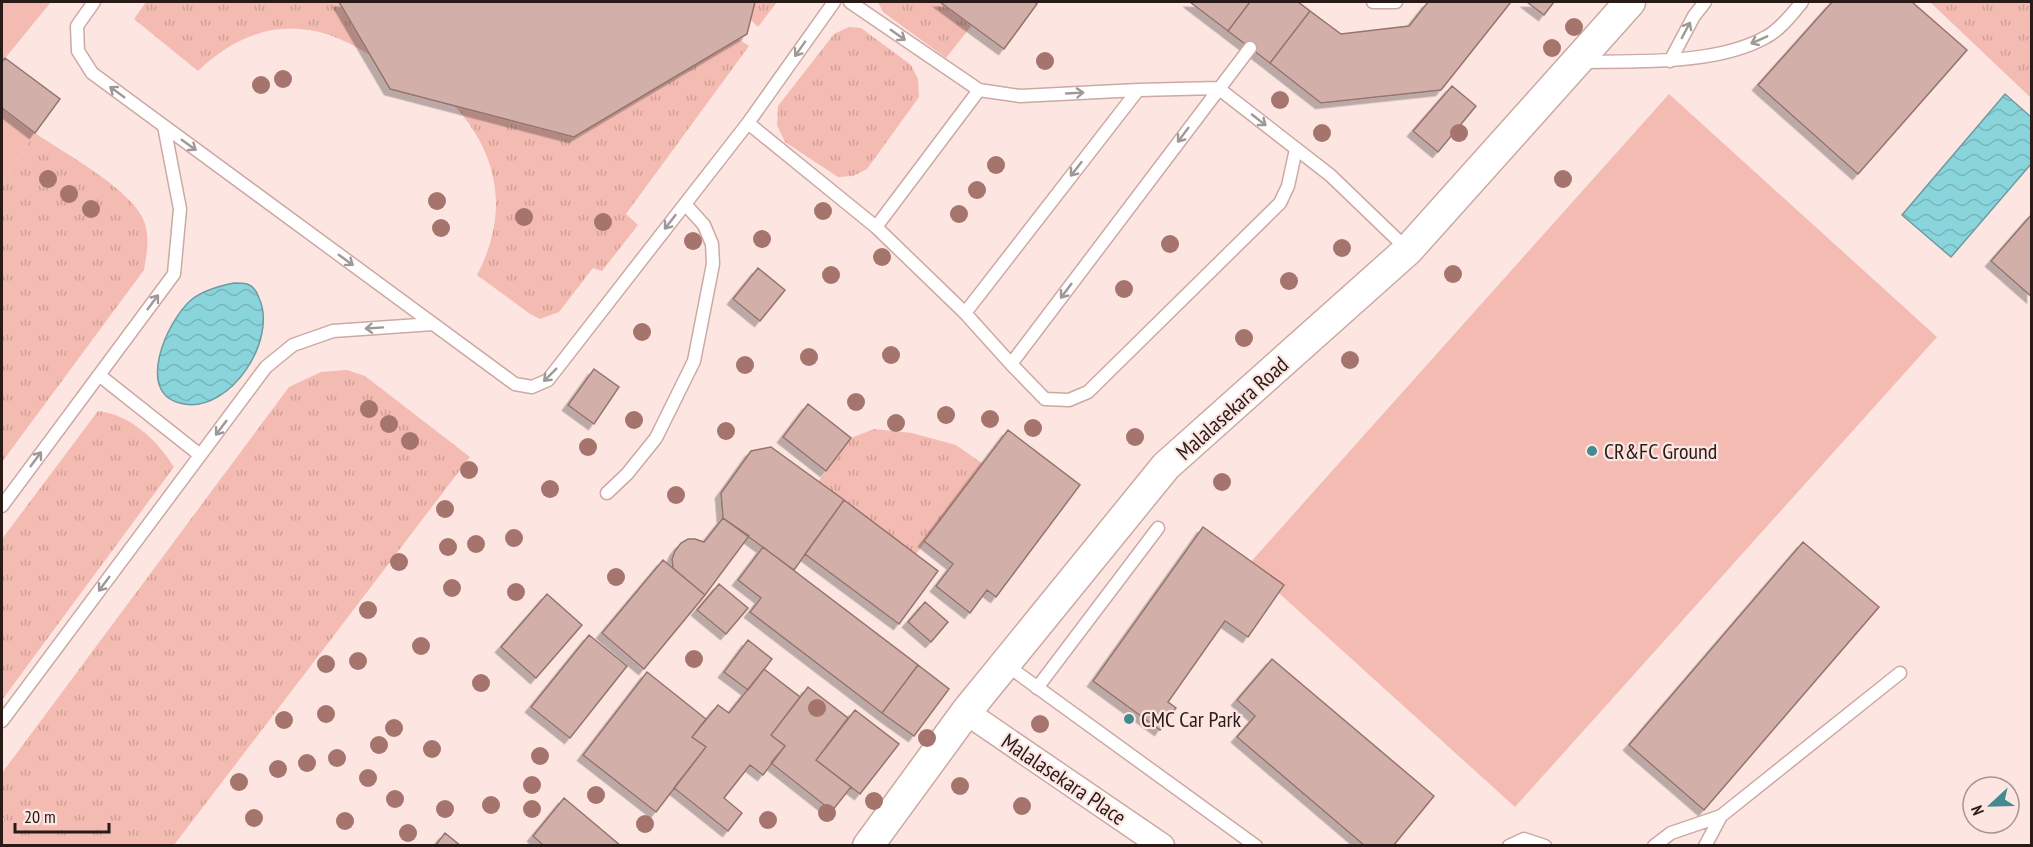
<svg xmlns="http://www.w3.org/2000/svg" width="2033" height="847" font-family="'PT Sans Narrow',sans-serif">
<style>
.grass{fill:url(#grass-tufts)}
.park{fill:#f3bbb1}
.water{fill:url(#water-waves);stroke:#6d9ca0;stroke-width:1.5}
.building{fill:#d3afa9;stroke:#95746e;stroke-width:1.5;filter:url(#shadow)}
.lines{fill:none;stroke-linecap:round;stroke-linejoin:round}
.service-casing{stroke:#cda9a3;stroke-width:15}
.minor-casing{stroke:#cda9a3;stroke-width:27}
.tertiary-casing{stroke:#cda9a3;stroke-width:33}
.service{stroke:#fff;stroke-width:12}
.minor{stroke:#fff;stroke-width:24}
.tertiary{stroke:#fff;stroke-width:30}
.tree{fill:#a5746d}
.oneway{stroke:#9e9897}
.poi-dot{fill:#438b91;stroke:#fde6e2;stroke-width:2}
.labels{text-anchor:middle;stroke-width:4.5;stroke-linejoin:round;paint-order:stroke}
.street-label{font-size:22px;fill:#281b18;stroke:#fde6e2}
.poi-label{font-size:22px;fill:#281b18;stroke:#fde6e2;text-anchor:start}
</style>
<defs>
<pattern id="grass-tufts" width="24" height="20" patternUnits="userSpaceOnUse" patternTransform="scale(1.5)"><rect width="24" height="20" fill="#f3bbb1"/><path d="M3 7l-1-3M5 7V3M7 7l1-3M15 17l-1-3M17 17v-4M19 17l1-3" fill="none" stroke="#d0a098"/></pattern>
<pattern id="water-waves" width="16" height="10" patternUnits="userSpaceOnUse" patternTransform="scale(1.5)"><rect width="16" height="10" fill="#8ad4db"/><path d="M0 5q4-4 8 0t8 0" fill="none" stroke="#77b5bb"/></pattern>
<filter id="shadow"><feDropShadow dx="-5.5" dy="5.5" stdDeviation="0" flood-color="#0004"/></filter>
</defs>
<rect width="100%" height="100%" fill="#fde6e2"/>
<path class="grass" d="M146,2H339L371,56C309,15 252,20 198,71L134,19Z
M755,2H777L758,27L750,19Z
M878,2H940L972,25L946,58L883,12Z
M1930,2H2031V98Z
M849,27L861,28L911,65L918,79L919,97L867,169L853,176L838,177L785,142L777,125L778,106L834,34Z
M738,39L749,46L626,214L638,225L602,271L593,268L559,312L540,319L530,314L477,275C509,214 500,156 454,105Z
M35,133C64,153 125,186 141,215C151,232 147,252 144,270L2,462V183Z
M347,370L365,376L470,457L174,845H2V823L4,819L2,816V773L289,387L321,372Z
M98,411C131,415 157,440 174,467L2,700V539Z
M874,429L912,433L956,445L983,464L916,554L818,482L851,438Z"/>
<path class="park" d="M2,2H51L2,62Z
M1669,94L1937,337L1515,807L1248,565Z
M2,108L35,133L2,183Z"/>
<path class="water" d="M2005,94L2031,117V164L1951,257L1902,215Z
M234,283C238,283 243,283 247,284C253,286 257,292 259,298C278,339 231,412 184,404C133,396 167,321 191,300C203,290 219,286 234,283Z"/>
<path class="building" d="M339,2H755L747,34L574,137L390,89Z
M940,2H1034L1037,4L1004,49Z
M1190,2H1250L1228,31Z
M1250,2H1298L1310,11L1270,63L1228,31Z
M1428,2H1511L1441,90L1321,103L1270,63L1310,11L1341,34L1409,26Z
M1527,2H1554L1544,15Z
M1832,2H1912L1967,50L1858,174L1758,85Z
M5,58L60,99L35,133L2,108V62Z
M1452,86L1476,106L1438,152L1413,131Z
M2032,214V297L1991,261Z
M758,268L785,290L760,321L733,299Z
M594,369L619,387L594,424L568,405Z
M808,404L851,438L826,471L783,437Z
M1008,430L1080,485L996,597L987,590L970,613L936,586L953,564L924,541Z
M771,447L844,500L794,570L723,518L721,493L751,451Z
M844,500L938,571L899,624L805,554Z
M723,518L749,536L705,595L673,568L672,559L675,551L681,543L688,539H695L704,542Z
M1203,527L1284,585L1248,637L1225,621L1168,702L1176,708L1160,730L1093,681Z
M1803,542L1879,607L1704,810L1629,745Z
M763,547L918,665L882,713L750,612L761,598L738,580Z
M663,560L705,595L644,669L602,633Z
M719,584L748,608L726,634L697,610Z
M547,594L582,625L536,678L501,647Z
M925,602L948,622L931,642L908,622Z
M589,635L627,666L570,738L531,707Z
M748,640L772,659L748,690L724,672Z
M1272,659L1434,796L1393,846H1365L1237,737L1255,716L1237,700Z
M918,665L949,689L914,736L882,713Z
M764,669L800,697L771,735L785,746L763,775L750,765L724,798L742,813L728,831L674,788L706,747L692,737L718,705L729,713Z
M647,672L706,719L692,737L706,747L656,812L583,755Z
M808,687L848,718L816,760L851,787L832,811L771,763L785,746L771,735Z
M855,710L899,744L860,794L816,760Z
M564,798L621,846H544L533,836Z
M445,833L461,846H435Z"/>
<g class="lines">
<defs>
<path id="service" d="M94,2L77,26L78,51L92,73L164,126
M850,2L979,90L1020,96L1138,90L1218,88L1330,175L1408,250
M1373,2H1396
M1670,61L1694,16L1705,2
M1580,62C1636,61 1717,65 1766,37C1780,30 1793,13 1802,2
M748,123L876,227L965,313L1011,364L1045,399L1069,400L1088,392L1280,203L1288,186L1296,149
M876,227L979,90
M965,313L1138,90
M1011,364L1250,48
M99,375L200,455
M607,493L627,474L656,438L694,361L713,264L712,244L704,225L685,204
M2,506L174,274L180,209L164,126L515,384L532,387L548,380L748,123L834,2
M1005,664L1256,846
M1037,688L1158,528
M2,721L266,367L293,345L333,331L433,324
M1509,846L1524,839L1545,846
M1654,846L1671,833L1721,816L1900,673
M1705,846L1721,816"/>
<path id="minor" d="M966,712L1162,846"/>
<path id="tertiary" d="M868,846L966,712L1166,466L1408,250L1630,2"/>
</defs>
<use href="#service" class="service-casing"/>
<use href="#minor" class="minor-casing"/>
<use href="#tertiary" class="tertiary-casing"/>
<use href="#service" class="service"/>
<use href="#minor" class="minor"/>
<use href="#tertiary" class="tertiary"/>
</g>
<g class="tree">
<circle cx="1574" cy="27" r="9"/>
<circle cx="1552" cy="48" r="9"/>
<circle cx="1045" cy="61" r="9"/>
<circle cx="283" cy="79" r="9"/>
<circle cx="261" cy="85" r="9"/>
<circle cx="1280" cy="100" r="9"/>
<circle cx="1322" cy="133" r="9"/>
<circle cx="1459" cy="133" r="9"/>
<circle cx="996" cy="165" r="9"/>
<circle cx="48" cy="179" r="9"/>
<circle cx="1563" cy="179" r="9"/>
<circle cx="977" cy="190" r="9"/>
<circle cx="69" cy="194" r="9"/>
<circle cx="437" cy="201" r="9"/>
<circle cx="91" cy="209" r="9"/>
<circle cx="823" cy="211" r="9"/>
<circle cx="959" cy="214" r="9"/>
<circle cx="524" cy="217" r="9"/>
<circle cx="603" cy="222" r="9"/>
<circle cx="441" cy="228" r="9"/>
<circle cx="762" cy="239" r="9"/>
<circle cx="693" cy="241" r="9"/>
<circle cx="1170" cy="244" r="9"/>
<circle cx="1342" cy="248" r="9"/>
<circle cx="882" cy="257" r="9"/>
<circle cx="1453" cy="274" r="9"/>
<circle cx="831" cy="275" r="9"/>
<circle cx="1289" cy="281" r="9"/>
<circle cx="1124" cy="289" r="9"/>
<circle cx="642" cy="332" r="9"/>
<circle cx="1244" cy="338" r="9"/>
<circle cx="891" cy="355" r="9"/>
<circle cx="809" cy="357" r="9"/>
<circle cx="1350" cy="360" r="9"/>
<circle cx="745" cy="365" r="9"/>
<circle cx="856" cy="402" r="9"/>
<circle cx="369" cy="409" r="9"/>
<circle cx="946" cy="415" r="9"/>
<circle cx="990" cy="419" r="9"/>
<circle cx="634" cy="420" r="9"/>
<circle cx="896" cy="423" r="9"/>
<circle cx="389" cy="424" r="9"/>
<circle cx="1033" cy="428" r="9"/>
<circle cx="726" cy="431" r="9"/>
<circle cx="1135" cy="437" r="9"/>
<circle cx="410" cy="441" r="9"/>
<circle cx="588" cy="447" r="9"/>
<circle cx="469" cy="470" r="9"/>
<circle cx="1222" cy="482" r="9"/>
<circle cx="550" cy="489" r="9"/>
<circle cx="676" cy="495" r="9"/>
<circle cx="445" cy="509" r="9"/>
<circle cx="514" cy="538" r="9"/>
<circle cx="476" cy="544" r="9"/>
<circle cx="448" cy="547" r="9"/>
<circle cx="399" cy="562" r="9"/>
<circle cx="616" cy="577" r="9"/>
<circle cx="452" cy="588" r="9"/>
<circle cx="516" cy="592" r="9"/>
<circle cx="368" cy="610" r="9"/>
<circle cx="421" cy="646" r="9"/>
<circle cx="694" cy="659" r="9"/>
<circle cx="358" cy="661" r="9"/>
<circle cx="326" cy="664" r="9"/>
<circle cx="481" cy="683" r="9"/>
<circle cx="817" cy="708" r="9"/>
<circle cx="326" cy="714" r="9"/>
<circle cx="284" cy="720" r="9"/>
<circle cx="1040" cy="724" r="9"/>
<circle cx="394" cy="728" r="9"/>
<circle cx="927" cy="738" r="9"/>
<circle cx="379" cy="745" r="9"/>
<circle cx="432" cy="749" r="9"/>
<circle cx="540" cy="756" r="9"/>
<circle cx="337" cy="758" r="9"/>
<circle cx="307" cy="763" r="9"/>
<circle cx="278" cy="769" r="9"/>
<circle cx="368" cy="778" r="9"/>
<circle cx="239" cy="782" r="9"/>
<circle cx="532" cy="785" r="9"/>
<circle cx="960" cy="786" r="9"/>
<circle cx="596" cy="795" r="9"/>
<circle cx="395" cy="799" r="9"/>
<circle cx="874" cy="801" r="9"/>
<circle cx="491" cy="805" r="9"/>
<circle cx="1022" cy="806" r="9"/>
<circle cx="445" cy="809" r="9"/>
<circle cx="532" cy="809" r="9"/>
<circle cx="827" cy="813" r="9"/>
<circle cx="254" cy="818" r="9"/>
<circle cx="768" cy="820" r="9"/>
<circle cx="345" cy="821" r="9"/>
<circle cx="645" cy="824" r="9"/>
<circle cx="408" cy="833" r="9"/>
</g>
<defs><path id="oneway-shaft" d="M-6 0H5M1.5-3L5.5 0L1.5 3" fill="none" stroke-width="1.6" stroke-linecap="round" stroke-linejoin="round" transform="scale(1.5)"/></defs>
<g class="oneway">
<use href="#oneway-shaft" transform="translate(1686 30) rotate(-62)"/>
<use href="#oneway-shaft" transform="translate(898 35) rotate(35)"/>
<use href="#oneway-shaft" transform="translate(1759 40) rotate(156)"/>
<use href="#oneway-shaft" transform="translate(800 49) rotate(125)"/>
<use href="#oneway-shaft" transform="translate(117 92) rotate(-144)"/>
<use href="#oneway-shaft" transform="translate(1075 93) rotate(-3)"/>
<use href="#oneway-shaft" transform="translate(1259 120) rotate(38)"/>
<use href="#oneway-shaft" transform="translate(1183 135) rotate(127)"/>
<use href="#oneway-shaft" transform="translate(189 145) rotate(36)"/>
<use href="#oneway-shaft" transform="translate(1076 169) rotate(128)"/>
<use href="#oneway-shaft" transform="translate(670 222) rotate(128)"/>
<use href="#oneway-shaft" transform="translate(346 260) rotate(36)"/>
<use href="#oneway-shaft" transform="translate(1066 291) rotate(127)"/>
<use href="#oneway-shaft" transform="translate(153 302) rotate(-53)"/>
<use href="#oneway-shaft" transform="translate(374 328) rotate(176)"/>
<use href="#oneway-shaft" transform="translate(550 375) rotate(135)"/>
<use href="#oneway-shaft" transform="translate(221 428) rotate(127)"/>
<use href="#oneway-shaft" transform="translate(36 459) rotate(-53)"/>
<use href="#oneway-shaft" transform="translate(104 584) rotate(127)"/>
</g>
<g class="poi-dot">
<circle cx="1592" cy="451" r="6"/>
<circle cx="1129" cy="719" r="6"/>
</g>
<g class="labels">
<g class="street-label">
<text transform="translate(1232 408) rotate(-42)" y="8">Malalasekara Road</text>
<text transform="translate(1064 779) rotate(34)" y="8">Malalasekara Place</text>
</g>
<g class="poi-label">
<text x="1604" y="459">CR&amp;FC Ground</text>
<text x="1141" y="727">CMC Car Park</text>
</g>
</g>
<rect width="2033" height="847" fill="none" stroke="#281b18" stroke-width="6"/>
<g transform="translate(1991 805) rotate(248)"><circle r="28" fill="#fde6e2" stroke="#a89591" stroke-width="1.5"/>
<path d="M0-4.5L10 22L0 15L-10 22Z" fill="#438b91"/>
<text y="-9" font-size="16" font-weight="bold" text-anchor="middle" fill="#281b18">N</text>
</g>
<path d="M15 823v9h94v-9" fill="none" stroke="#281b18" stroke-width="3"/>
<text x="24" y="823" font-size="18" fill="#281b18" stroke="#fde6e2" stroke-width="4.5" paint-order="stroke">20 m</text>
</svg>
